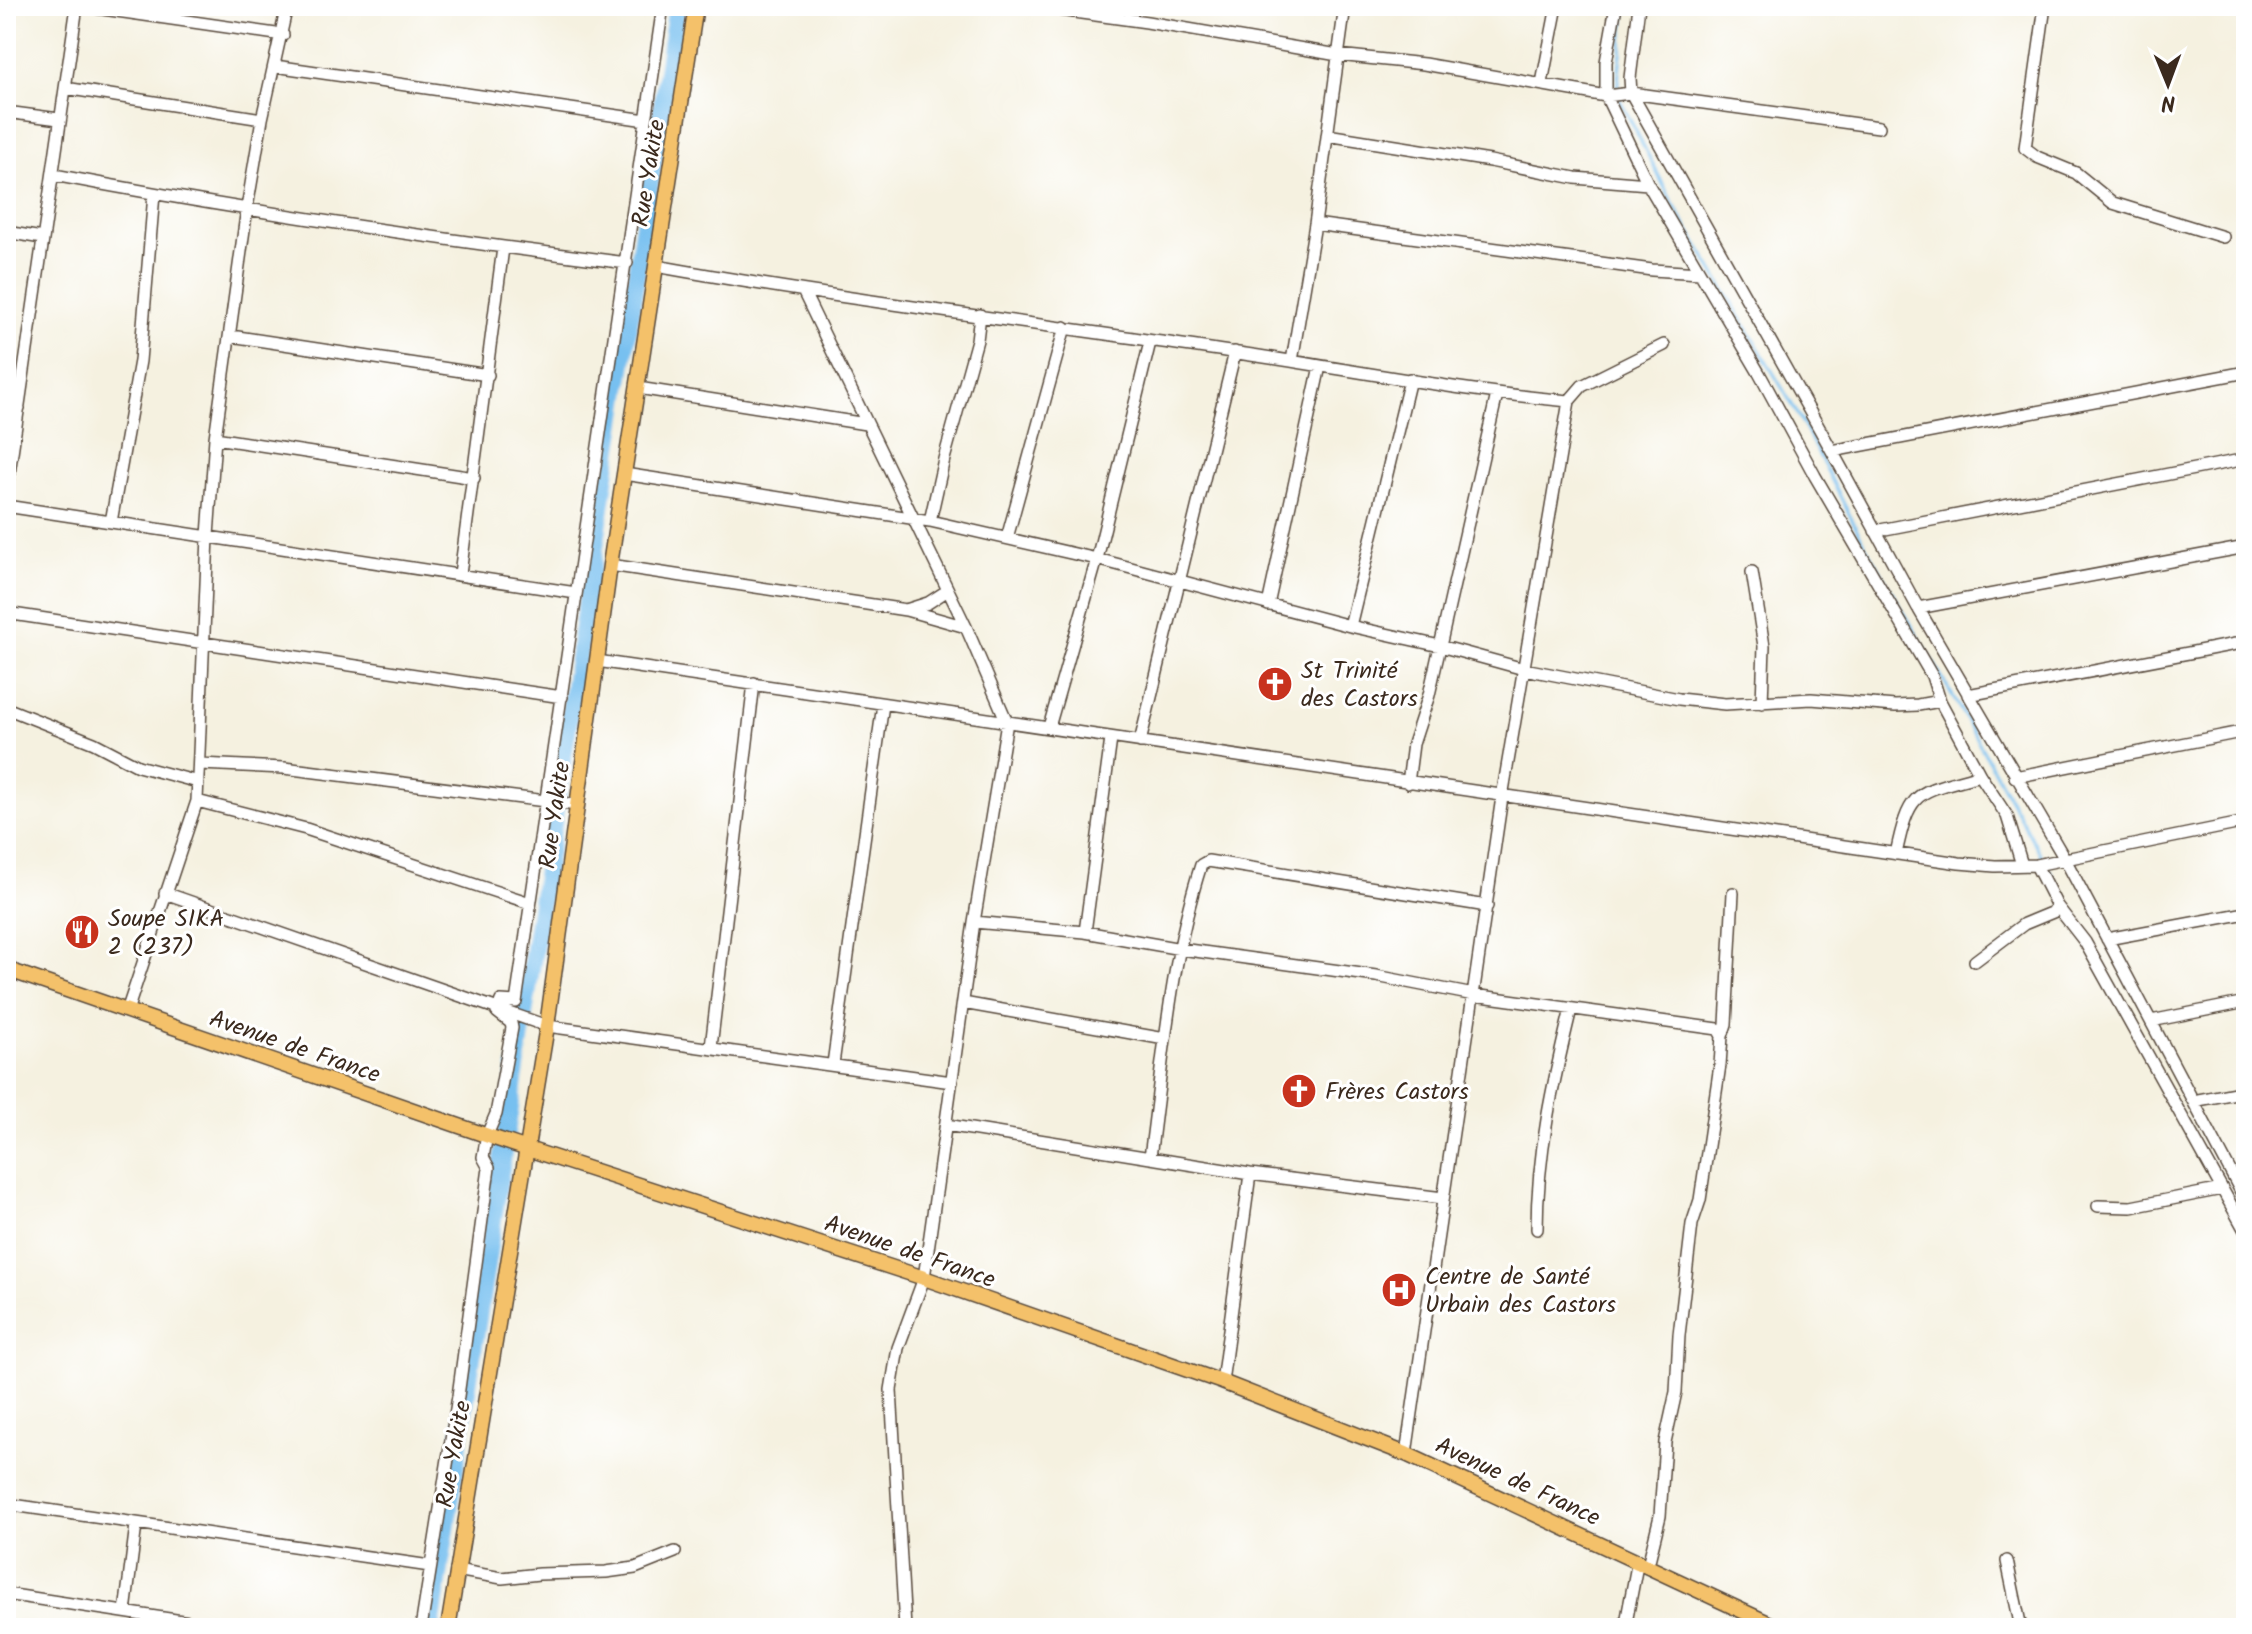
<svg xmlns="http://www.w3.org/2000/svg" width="2252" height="1634" font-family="Kalam,sans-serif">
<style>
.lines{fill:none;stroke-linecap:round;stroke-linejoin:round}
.stream{stroke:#77c0f0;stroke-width:3}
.river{stroke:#77c0f0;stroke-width:18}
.minor-casing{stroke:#57483b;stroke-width:14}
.major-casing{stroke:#57483b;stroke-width:17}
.minor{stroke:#fff;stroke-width:11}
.major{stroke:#f4c16a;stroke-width:14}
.labels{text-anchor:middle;stroke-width:6;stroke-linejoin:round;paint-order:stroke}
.street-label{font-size:24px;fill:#3b2a1e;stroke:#fff}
.poi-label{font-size:24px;fill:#3b2a1e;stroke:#fff;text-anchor:start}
</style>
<rect width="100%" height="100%" fill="#fff"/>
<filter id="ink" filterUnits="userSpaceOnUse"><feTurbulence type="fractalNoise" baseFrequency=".0125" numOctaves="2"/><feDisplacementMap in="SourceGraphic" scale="16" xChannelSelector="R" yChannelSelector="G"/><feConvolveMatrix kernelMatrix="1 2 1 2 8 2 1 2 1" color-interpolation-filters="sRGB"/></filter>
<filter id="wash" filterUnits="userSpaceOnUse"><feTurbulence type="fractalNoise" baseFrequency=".006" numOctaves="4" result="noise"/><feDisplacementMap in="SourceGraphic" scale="32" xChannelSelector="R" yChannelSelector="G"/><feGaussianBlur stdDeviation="1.8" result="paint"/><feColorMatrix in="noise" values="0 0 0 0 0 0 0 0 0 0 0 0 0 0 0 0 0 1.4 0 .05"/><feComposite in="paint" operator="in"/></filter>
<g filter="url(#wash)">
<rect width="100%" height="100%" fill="#f5f1e0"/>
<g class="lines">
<path class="stream" d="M1617,90L1626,6
M1619,98L1671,200L1800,418L1867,549L1954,698L2043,859
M2047,866L2079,926"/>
<path class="river" d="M431,1628C511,1087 597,547 677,6"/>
</g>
</g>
<g filter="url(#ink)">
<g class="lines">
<defs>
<path id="minor" d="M82,6L283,35
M1030,6L1147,22L1338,55L1424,64L1606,96L1631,93L1879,127
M1616,6L1606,62V96L1648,184L1759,373L1815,476L1932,676L1940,701L1980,775L2007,816L2022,865
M1639,6L1630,78L1631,93L1832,451L1918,608L2066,861L2246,1201
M2045,6L2025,148L2037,157L2076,173L2113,203L2223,237
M275,66L646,120
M1542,83L1557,6
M65,88L262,119
M6,112L59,119
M1327,135L1490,161L1575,178L1648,184
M54,175C243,211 435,239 627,263
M1315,224L1652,270L1700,273
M6,232L42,238
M656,266C849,301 1044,324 1238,353C1348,369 1458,391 1569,401
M804,293L966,627L1007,722L974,922L924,1278L898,1348L891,1390L905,1628
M231,336L488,375
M1292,361L1315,224L1345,6
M638,388L866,424
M6,406L19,408
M215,438L474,478
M1832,451L2246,372
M624,474L930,521L1097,559L1350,626L1440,646L1524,669L1679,699L1725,704L1811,699L1895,706L1918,705L1940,701
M6,494L77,6
M6,506L576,593
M930,521L944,459L977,340L980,315
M111,522L140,361L154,194
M1875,531L2246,459
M1007,538L1065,327
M610,565L906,610L966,627
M1752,572L1764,646L1762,703
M460,574L503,248
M1268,605L1320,366
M1918,608L2246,547
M906,610L928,603L948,590
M6,613L562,697
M1350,626L1410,379
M597,661L1959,863L1995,866L2036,865L2246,822
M1968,695L2246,642
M6,708L94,743L138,766L198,782
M1049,727L1097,559L1150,342
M1140,742L1235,352
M200,764L284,768L577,805
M2015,777L2246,731
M1408,783L1413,744L1429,695L1497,394
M197,801L306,829L530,903
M1896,854C1910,787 1917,793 1980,775
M165,893L547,1026L952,1082
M2057,906L2085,942L2246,1232
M974,922L1085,932L1181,949L1376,976L1474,995L1718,1029L1722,1036L1720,1065L1700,1200L1692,1224L1679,1335L1676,1392L1665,1442L1660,1516L1648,1565
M1085,932L1111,739
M2107,939L2246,913
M1975,961L2024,924L2053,912L2057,906L2036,865
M963,1003L1165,1039
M127,1011L197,801L208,536L215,438L247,208L262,119L287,6
M2151,1021L2246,1002
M1722,1036L1726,1024L1733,893
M711,1047L754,683
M833,1064L883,704
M2193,1101L2246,1091
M946,1125L1250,1174L1443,1198
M1150,1157C1163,1060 1171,958 1201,865L1208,861L1487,906
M2098,1206L2131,1207L2222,1189
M1537,1229C1537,1154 1553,1082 1571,1009
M6,1344L9,1346
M1222,1382L1250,1174
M1406,1454L1502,797L1569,401L1582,386L1664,345
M6,1504L430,1566
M2007,1561L2021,1628
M456,1570L502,1578L539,1574L606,1572L635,1568L675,1552
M6,1594L228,1628
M125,1612L136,1525
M421,1628L458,1396L489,1168L483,1157L487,1135L496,1114L512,1028L511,1023L497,1012L501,1001L516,1002L663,6
M1625,1628L1638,1560"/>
<path id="major" d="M6,969L494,1138L924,1278L1222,1382L1406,1454L1779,1628
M448,1628L547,1026L610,565L696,6"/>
</defs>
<use href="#minor" class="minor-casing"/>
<use href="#major" class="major-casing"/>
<use href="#minor" class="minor"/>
<use href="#major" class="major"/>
</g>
</g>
<defs>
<symbol id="church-disc" viewBox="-11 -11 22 22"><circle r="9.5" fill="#c8321e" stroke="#fff"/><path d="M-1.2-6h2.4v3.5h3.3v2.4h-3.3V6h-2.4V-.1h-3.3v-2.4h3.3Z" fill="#fff"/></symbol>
<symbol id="restaurant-disc" viewBox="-11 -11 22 22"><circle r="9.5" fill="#c8321e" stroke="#fff"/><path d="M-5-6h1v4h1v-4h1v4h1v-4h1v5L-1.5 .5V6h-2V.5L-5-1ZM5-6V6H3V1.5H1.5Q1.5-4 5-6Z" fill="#fff"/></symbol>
<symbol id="hospital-disc" viewBox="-11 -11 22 22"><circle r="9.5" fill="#c8321e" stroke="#fff"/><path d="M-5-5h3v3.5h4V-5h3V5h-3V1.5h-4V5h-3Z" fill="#fff"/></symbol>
</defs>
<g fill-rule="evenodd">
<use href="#church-disc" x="1255" y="664" width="40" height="40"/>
<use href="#restaurant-disc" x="62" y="912" width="40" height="40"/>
<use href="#church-disc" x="1279" y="1071" width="40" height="40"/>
<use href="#hospital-disc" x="1379" y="1270" width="40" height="40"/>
</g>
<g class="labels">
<g class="street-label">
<text transform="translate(648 173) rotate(-81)" y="8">Rue Yakite</text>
<text transform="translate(554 815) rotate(-82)" y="8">Rue Yakite</text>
<text transform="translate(295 1046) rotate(19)" y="8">Avenue de France</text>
<text transform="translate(910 1251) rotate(19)" y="8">Avenue de France</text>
<text transform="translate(453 1454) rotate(-80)" y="8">Rue Yakite</text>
<text transform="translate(1518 1481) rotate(25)" y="8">Avenue de France</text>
</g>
<g class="poi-label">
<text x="1301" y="678">St Trinité<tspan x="1301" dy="28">des Castors</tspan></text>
<text x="108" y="926">Soupe SIKA<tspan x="108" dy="28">2 (237)</tspan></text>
<text x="1325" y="1099">Frères Castors</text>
<text x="1425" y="1284">Centre de Santé<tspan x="1425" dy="28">Urbain des Castors</tspan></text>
</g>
</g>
<rect width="2252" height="1634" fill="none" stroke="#fff" stroke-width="32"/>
<g transform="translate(2168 84) rotate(179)" stroke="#ffffff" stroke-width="6" paint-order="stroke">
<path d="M0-6L14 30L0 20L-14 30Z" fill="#3b2a1e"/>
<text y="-12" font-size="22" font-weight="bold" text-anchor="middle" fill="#3b2a1e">N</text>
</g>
</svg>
